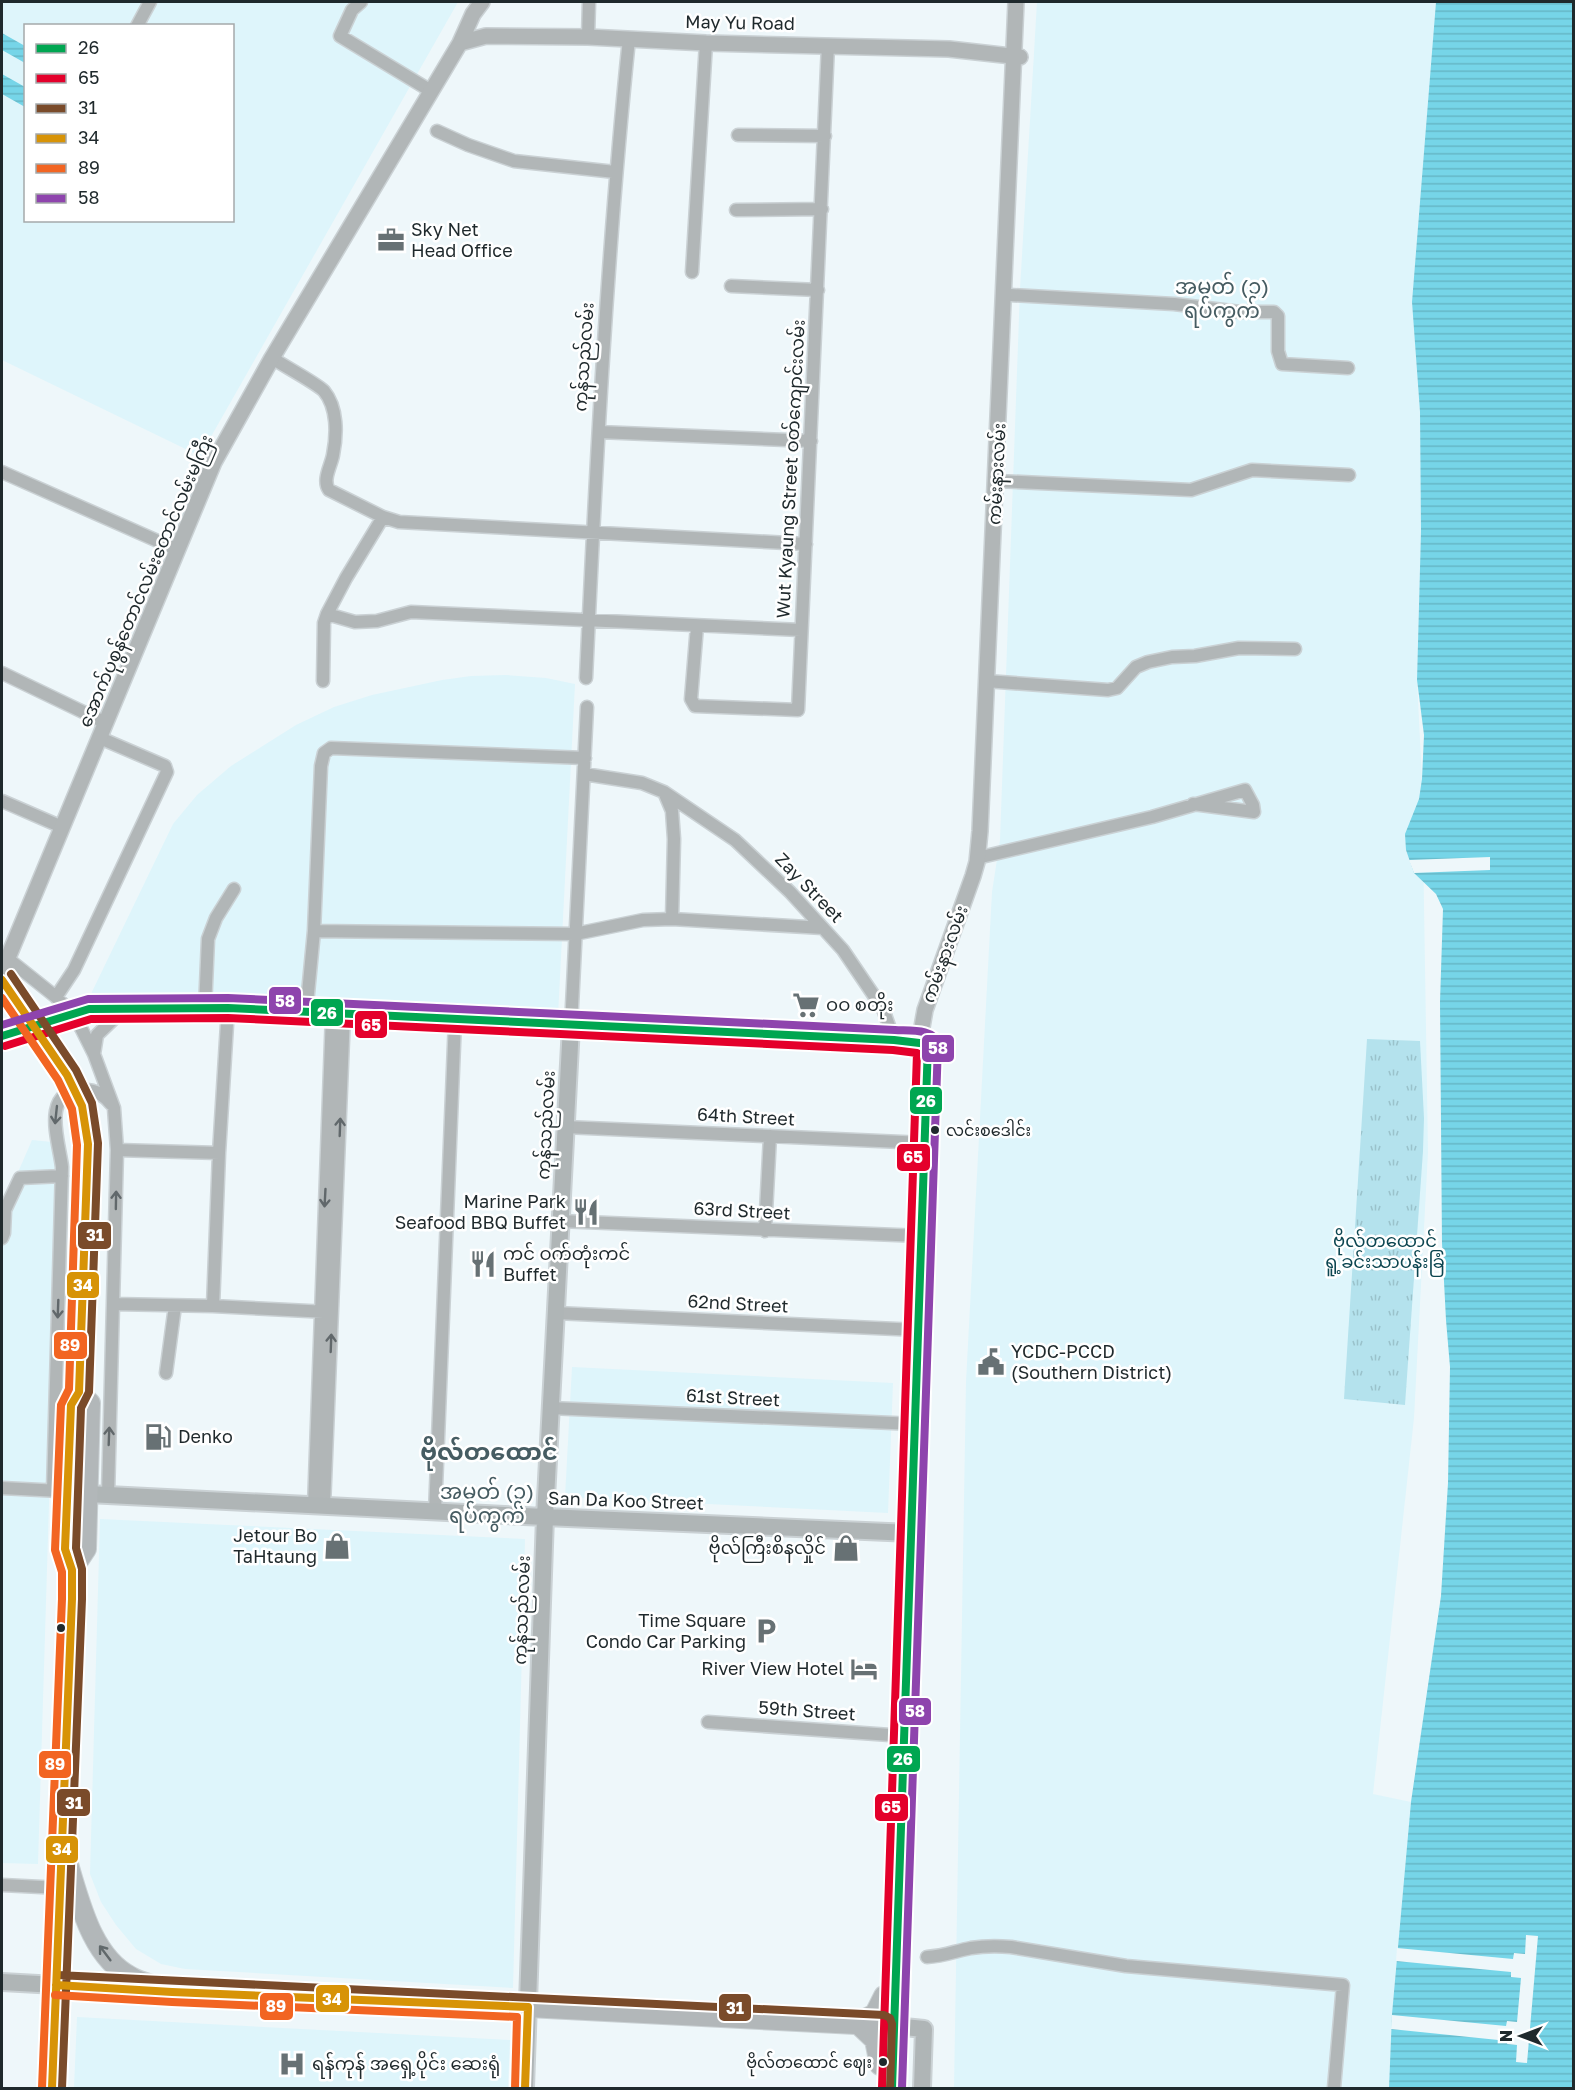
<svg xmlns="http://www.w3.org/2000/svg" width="1575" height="2090" font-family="'Golos Text','Noto Sans Myanmar',sans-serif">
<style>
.built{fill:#def5fb;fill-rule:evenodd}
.grass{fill:url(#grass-tufts)}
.water{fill:url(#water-rules)}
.pier{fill:#eef7fa}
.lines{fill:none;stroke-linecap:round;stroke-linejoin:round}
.minor-casing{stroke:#cad1d4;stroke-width:15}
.tertiary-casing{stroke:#cad1d4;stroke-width:18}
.secondary-casing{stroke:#cad1d4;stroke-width:20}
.primary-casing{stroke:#cad1d4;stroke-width:22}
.minor{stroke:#b1b6b7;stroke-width:12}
.tertiary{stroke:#b1b6b7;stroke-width:15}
.secondary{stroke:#afb5b6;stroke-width:16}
.primary{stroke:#b2b7b9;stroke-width:20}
.primary-bridge-casing{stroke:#cad1d4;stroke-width:22;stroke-linecap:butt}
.primary-bridge{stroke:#b2b7b9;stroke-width:20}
.bus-1-casing{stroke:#fff;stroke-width:12}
.bus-2-casing{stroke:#fff;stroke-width:12}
.bus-3-casing{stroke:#fff;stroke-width:12}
.bus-4-casing{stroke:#fff;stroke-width:12}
.bus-5-casing{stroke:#fff;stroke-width:12}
.bus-6-casing{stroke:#fff;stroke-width:12}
.bus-1{stroke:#00a651;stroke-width:8}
.bus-2{stroke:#e4002b;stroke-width:8}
.bus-3{stroke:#7a4b2a;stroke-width:8}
.bus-4{stroke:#d79307;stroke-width:8}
.bus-5{stroke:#f26522;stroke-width:8}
.bus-6{stroke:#8e44ad;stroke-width:8}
.oneway{stroke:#61686b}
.oneway2{stroke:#61696b}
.bus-dot{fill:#1f292c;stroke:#fff;stroke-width:2}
.labels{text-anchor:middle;stroke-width:5;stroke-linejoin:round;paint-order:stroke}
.bus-label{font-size:16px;fill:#1f292c;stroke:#fff;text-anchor:start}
.street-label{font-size:18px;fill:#1f292c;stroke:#fff}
.poi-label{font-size:18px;fill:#1f292c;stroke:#fff;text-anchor:start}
.park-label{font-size:18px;fill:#0c4651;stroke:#fff}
.quarter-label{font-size:21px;fill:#465c62;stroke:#fff}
.district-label{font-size:24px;font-weight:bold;fill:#465c62;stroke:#fff}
.line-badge{stroke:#fff;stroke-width:2}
.badge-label{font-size:16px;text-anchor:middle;font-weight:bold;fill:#fff}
</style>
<defs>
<pattern id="grass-tufts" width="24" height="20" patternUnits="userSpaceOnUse" patternTransform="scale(1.5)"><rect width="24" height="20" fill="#b4e2ed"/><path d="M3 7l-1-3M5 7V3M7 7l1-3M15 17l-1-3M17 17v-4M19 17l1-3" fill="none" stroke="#9ac2cb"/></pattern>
<pattern id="water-rules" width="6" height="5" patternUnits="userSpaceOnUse" patternTransform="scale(1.5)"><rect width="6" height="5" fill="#76d5e8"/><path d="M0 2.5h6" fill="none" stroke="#66b7c7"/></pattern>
</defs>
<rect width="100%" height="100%" fill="#eef7fa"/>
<path class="built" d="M2,2H458L200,456L2,360ZM26,26H232V220H26Z
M1037,2H1436L1412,302L1420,412L1421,531L1417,680L1422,780L1428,1152L1414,1418L1373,1794L1411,1802L1392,2014L1389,2088H954L966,1382L992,892L1000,840L1020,289Z
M505,675L546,678L575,684L558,1016L89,998L173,824L197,795L231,766L296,725L334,707L372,695L442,680L471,676Z
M32,1140L52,1142L56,1167L49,1504L38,1864L2,1863V1209Z
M572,1367L893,1383L888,1513L565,1497Z
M100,1519L525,1539L513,1988L185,1969L161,1964L136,1949L116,1925L101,1902L90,1874Z
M77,2017L510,2040L508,2088H74Z"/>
<path class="grass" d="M1367,1039L1420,1041L1424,1118L1423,1151L1405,1405L1344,1399Z"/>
<path class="water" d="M1436,2H1573V2088H1389L1392,2014L1411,1802L1441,1596L1448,1483L1450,1367L1446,1320L1442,1243L1440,1002L1443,909L1436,894L1414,873L1406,850L1405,834L1419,799L1422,779L1424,735L1417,680L1421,531L1420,412L1412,302Z
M2,33L25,46V63L2,50Z
M2,74L25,87V107L2,94Z"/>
<path class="pier" d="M1490,857V870L1414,873L1409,860Z
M1526,1935L1538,1936L1527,2063L1516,2062L1517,2045L1507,2044L1508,2041L1391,2029L1392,2015L1506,2026L1507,2021L1517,2022L1521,1978L1511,1977V1972L1396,1961L1397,1948L1513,1959L1514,1953L1525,1954Z"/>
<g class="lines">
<defs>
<path id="minor" d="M361,2L352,10L340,36L431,91
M137,26L150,2
M588,37L589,2
M437,131L468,145L514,161L615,172
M738,135L825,136
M736,210L822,209
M692,272L706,43
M731,286L818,290
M1010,295L1174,304L1240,312H1274L1278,316V351L1282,364L1348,368
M272,358C284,366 316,383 324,391C338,408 337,435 333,455C331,466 322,480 329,490L383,517L399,522L806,544
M599,432L811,441
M2,472L178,550
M997,481L1191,490L1252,470L1349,475
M327,614L355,622L377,621L411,612L801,630
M697,626L691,699L695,706L798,710L828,45
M2,673L106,723
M586,678C596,465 607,251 629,39
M323,681L324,623L327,614L346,578L383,517
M986,681L1108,690L1117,688L1136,667L1148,662L1172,657L1195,656L1239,648L1295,649
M584,774L642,783L664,792L735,840L790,892L843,950L883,1009L894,1040
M664,792L672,811L674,839L672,919
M2,801L62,827
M977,858L1152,817L1245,790L1253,805L1254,812L1193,804
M314,931L575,934L643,920L672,919L823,928
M2,956L7,958L56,997L71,1013L81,1028L94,1054L114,1108L117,1150L108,1495
M56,997L74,970L167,772L165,766L100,738
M205,1008L208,939L216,918L234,889
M228,1008L219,1153L213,1306L328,1312
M306,1014L314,931L321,766L324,753L331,748L585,758
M571,1026L587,707
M94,1054L97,1035L125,1008
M565,1127L924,1143
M117,1150L219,1153
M560,1221L921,1236
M765,1231L770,1136
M2,1238L4,1233L5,1210L20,1178L62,1176
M113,1304L213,1306
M556,1313L918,1330
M166,1373L175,1306
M550,1408L915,1424
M2,1488L60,1491
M53,1491L62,1167C59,1141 40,1091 83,1090C95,1089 104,1095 111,1104
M314,1506L332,1014
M324,1506L344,1014
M435,1512L455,1020
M708,1722L904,1736
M2,1885L61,1888
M927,1957C945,1956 955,1951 971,1948C984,1946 997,1946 1011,1947L1126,1966L1343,1985L1334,2088"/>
<path id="tertiary" d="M460,43L486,36L588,37L706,43L949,49L1020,57
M2,972L214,462L272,358L460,43L473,14L482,2
M919,1044L925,1010L973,876L977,862L980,831L1016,2"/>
<path id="secondary" d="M2,1036L89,1009L125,1008H228L894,1040L928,1044L894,2026L924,2029L922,2088
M88,1494L545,1517L911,1533
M2,1982L56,1985
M525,2088L545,1517L571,1026"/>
<path id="primary" d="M72,1570L86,1549L90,1403L79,1392
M66,1858C79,1898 90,1956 131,1977C137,1981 145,1983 152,1985
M56,1985L172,1992L528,2007L894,2026L892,2088
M857,2023L875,2040L880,2065
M857,2023L875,2014L884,1996
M52,2088L72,1599V1570L65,1549L71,1405L79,1392L84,1300"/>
</defs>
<use href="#minor" class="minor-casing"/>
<use href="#tertiary" class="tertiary-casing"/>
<use href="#secondary" class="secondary-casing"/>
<use href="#primary" class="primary-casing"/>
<use href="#minor" class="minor"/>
<use href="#tertiary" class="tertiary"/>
<use href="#secondary" class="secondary"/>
<use href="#primary" class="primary"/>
<defs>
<path id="primary-bridge" d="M2,980L52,1051L67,1075L82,1106L88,1144L84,1300"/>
</defs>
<use href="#primary-bridge" class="primary-bridge-casing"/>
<use href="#primary-bridge" class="primary-bridge"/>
<defs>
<path id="bus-1" d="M2,1036L89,1009L228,1008L894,1040L928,1044L892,2088"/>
<path id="bus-2" d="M5,1046L91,1019L228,1018L893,1050L917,1053L882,2088"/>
<path id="bus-3" d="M11,974L76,1070L92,1103L98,1143L89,1392L81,1408L76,1548L82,1569V1599L62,2088
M57,1975L884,2015L890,2018L892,2024L890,2088"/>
<path id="bus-4" d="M2,980L67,1075L82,1106L88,1144L79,1392L71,1405L65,1549L72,1570V1599L52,2088
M56,1985L172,1992L528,2007L525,2088"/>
<path id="bus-5" d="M2,998L58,1080L72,1109L77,1145L69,1389L61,1405L55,1550L62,1572V1599L42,2088
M55,1995L172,2002L517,2017L515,2088"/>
<path id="bus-6" d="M2,1025L88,999L228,998L895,1030C908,1031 935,1028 938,1044L902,2088"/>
</defs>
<use href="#bus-1" class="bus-1-casing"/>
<use href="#bus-2" class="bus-2-casing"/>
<use href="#bus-3" class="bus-3-casing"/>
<use href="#bus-4" class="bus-4-casing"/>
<use href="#bus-5" class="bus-5-casing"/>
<use href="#bus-6" class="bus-6-casing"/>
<use href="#bus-1" class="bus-1"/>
<use href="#bus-2" class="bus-2"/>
<use href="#bus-3" class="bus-3"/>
<use href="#bus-4" class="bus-4"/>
<use href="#bus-5" class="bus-5"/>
<use href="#bus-6" class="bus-6"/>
</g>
<defs><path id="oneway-shaft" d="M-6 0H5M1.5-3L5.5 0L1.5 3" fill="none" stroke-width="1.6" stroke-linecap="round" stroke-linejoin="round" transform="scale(1.5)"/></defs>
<g class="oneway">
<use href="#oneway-shaft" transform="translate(56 1115) rotate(96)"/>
<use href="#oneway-shaft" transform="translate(340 1127) rotate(-88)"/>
<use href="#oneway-shaft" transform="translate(325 1198) rotate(93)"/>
<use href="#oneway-shaft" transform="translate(116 1200) rotate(-89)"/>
<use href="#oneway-shaft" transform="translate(58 1309) rotate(92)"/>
<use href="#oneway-shaft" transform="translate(331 1343) rotate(-88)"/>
<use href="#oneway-shaft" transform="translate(109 1436) rotate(-88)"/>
</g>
<use class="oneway2" href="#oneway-shaft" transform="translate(105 1953) rotate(-127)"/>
<defs>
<symbol id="office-bare" viewBox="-9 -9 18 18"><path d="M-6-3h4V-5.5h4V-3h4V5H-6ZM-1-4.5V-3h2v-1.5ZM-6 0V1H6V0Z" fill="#677174" stroke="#fff" stroke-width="2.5" paint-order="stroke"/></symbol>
<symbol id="supermarket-bare" viewBox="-9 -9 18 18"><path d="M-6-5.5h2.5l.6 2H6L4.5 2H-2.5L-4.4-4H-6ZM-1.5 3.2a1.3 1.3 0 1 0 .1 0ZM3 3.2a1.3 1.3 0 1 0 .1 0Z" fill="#677174" stroke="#fff" stroke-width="2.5" paint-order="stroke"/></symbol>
<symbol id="restaurant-bare" viewBox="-9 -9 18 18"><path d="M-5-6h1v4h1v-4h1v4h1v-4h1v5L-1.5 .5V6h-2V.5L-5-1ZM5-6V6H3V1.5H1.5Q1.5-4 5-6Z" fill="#677174" stroke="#fff" stroke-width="2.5" paint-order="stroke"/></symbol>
<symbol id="civic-bare" viewBox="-9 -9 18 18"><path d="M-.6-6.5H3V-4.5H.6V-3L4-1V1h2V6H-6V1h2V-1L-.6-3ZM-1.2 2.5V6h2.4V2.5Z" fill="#677174" stroke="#fff" stroke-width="2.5" paint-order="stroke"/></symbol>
<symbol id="fuel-bare" viewBox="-9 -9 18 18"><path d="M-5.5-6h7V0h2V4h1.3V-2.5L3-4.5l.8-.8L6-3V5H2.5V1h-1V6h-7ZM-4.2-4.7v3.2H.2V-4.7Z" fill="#677174" stroke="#fff" stroke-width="2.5" paint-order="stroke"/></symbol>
<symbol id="shop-bare" viewBox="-9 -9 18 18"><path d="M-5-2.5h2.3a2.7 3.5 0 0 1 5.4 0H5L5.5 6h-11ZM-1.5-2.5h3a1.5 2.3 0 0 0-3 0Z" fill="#677174" stroke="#fff" stroke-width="2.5" paint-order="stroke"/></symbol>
<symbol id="parking-bare" viewBox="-9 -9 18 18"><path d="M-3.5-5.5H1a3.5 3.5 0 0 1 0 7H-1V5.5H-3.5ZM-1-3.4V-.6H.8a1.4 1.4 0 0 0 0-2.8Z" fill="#677174" stroke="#fff" stroke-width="2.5" paint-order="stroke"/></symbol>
<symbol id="hotel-bare" viewBox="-9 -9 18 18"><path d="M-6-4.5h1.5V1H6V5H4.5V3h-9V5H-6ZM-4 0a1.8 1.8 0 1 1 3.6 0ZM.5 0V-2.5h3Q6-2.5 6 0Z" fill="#677174" stroke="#fff" stroke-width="2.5" paint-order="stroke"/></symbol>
<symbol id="hospital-bare" viewBox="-9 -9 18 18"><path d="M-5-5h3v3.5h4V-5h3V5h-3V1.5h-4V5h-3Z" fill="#677174" stroke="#fff" stroke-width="2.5" paint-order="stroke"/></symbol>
</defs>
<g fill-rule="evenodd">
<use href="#office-bare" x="372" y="221" width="38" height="38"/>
<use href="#supermarket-bare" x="787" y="986" width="38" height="38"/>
<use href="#restaurant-bare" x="567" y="1193" width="38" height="38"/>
<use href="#restaurant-bare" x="464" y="1245" width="38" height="38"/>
<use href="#civic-bare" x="972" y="1343" width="38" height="38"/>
<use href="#fuel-bare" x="139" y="1418" width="38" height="38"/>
<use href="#shop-bare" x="318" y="1527" width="38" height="38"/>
<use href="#shop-bare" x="827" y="1529" width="38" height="38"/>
<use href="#parking-bare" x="747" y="1612" width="38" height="38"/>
<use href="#hotel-bare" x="845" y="1650" width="38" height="38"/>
<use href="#hospital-bare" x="273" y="2045" width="38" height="38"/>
</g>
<g class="bus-dot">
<circle cx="935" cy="1130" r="5"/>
<circle cx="61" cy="1628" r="5"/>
<circle cx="883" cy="2062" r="5"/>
</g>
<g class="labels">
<g class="bus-label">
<text x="946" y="1136">လင်းစဒေါင်း</text>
<text x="872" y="2068" text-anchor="end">ဗိုလ်တထောင် ဈေး</text>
</g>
<g class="street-label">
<text transform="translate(740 23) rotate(1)" y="6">May Yu Road</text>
<text transform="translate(584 357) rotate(-86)" y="6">ကုန်သည်လမ်း</text>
<text transform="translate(791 469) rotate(-87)" y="6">Wut Kyaung Street ဝတ်ကျောင်းလမ်း</text>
<text transform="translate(997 474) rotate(-87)" y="6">ကမ်းနားလမ်း</text>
<text transform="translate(146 581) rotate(-67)" y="6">အောက်ပုစွန်တောင်လမ်းတောင်လမ်းမကြီး</text>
<text transform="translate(809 888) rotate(46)" y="6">Zay Street</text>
<text transform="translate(945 954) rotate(-70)" y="6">ကမ်းနားလမ်း</text>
<text transform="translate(746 1117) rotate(3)" y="6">64th Street</text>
<text transform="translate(546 1125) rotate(-87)" y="6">ကုန်သည်လမ်း</text>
<text transform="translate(742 1211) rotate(3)" y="6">63rd Street</text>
<text transform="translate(738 1304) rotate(3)" y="6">62nd Street</text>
<text transform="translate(733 1398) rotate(3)" y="6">61st Street</text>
<text transform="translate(626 1501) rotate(2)" y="6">San Da Koo Street</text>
<text transform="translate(522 1610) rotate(-88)" y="6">ကုန်သည်လမ်း</text>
<text transform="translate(807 1711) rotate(4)" y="6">59th Street</text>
</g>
<g class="poi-label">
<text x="411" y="236">Sky Net<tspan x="411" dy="21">Head Office</tspan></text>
<text x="826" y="1011">ဝဝ စတိုး</text>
<text x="566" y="1208" text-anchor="end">Marine Park<tspan x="566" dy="21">Seafood BBQ Buffet</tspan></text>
<text x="503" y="1260">ကင် ဝက်တုံးကင်<tspan x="503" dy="21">Buffet</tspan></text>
<text x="1011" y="1358">YCDC-PCCD<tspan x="1011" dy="21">(Southern District)</tspan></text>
<text x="178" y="1443">Denko</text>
<text x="317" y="1542" text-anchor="end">Jetour Bo<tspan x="317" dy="21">TaHtaung</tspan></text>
<text x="826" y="1554" text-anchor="end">ဗိုလ်ကြီးစိနလှိုင်</text>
<text x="746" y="1627" text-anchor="end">Time Square<tspan x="746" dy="21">Condo Car Parking</tspan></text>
<text x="844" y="1675" text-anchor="end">River View Hotel</text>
<text x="312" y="2070">ရန်ကုန် အရှေ့ပိုင်း ဆေးရုံ</text>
</g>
<g class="park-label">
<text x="1385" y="1247">ဗိုလ်တထောင်<tspan x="1385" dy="21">ရူ့ခင်းသာပန်းခြံ</tspan></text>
</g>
<g class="quarter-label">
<text x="1222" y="294">အမှတ် (၁)<tspan x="1222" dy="24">ရပ်ကွက်</tspan></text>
<text x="487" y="1499">အမှတ် (၃)<tspan x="487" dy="24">ရပ်ကွက်</tspan></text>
</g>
<g class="district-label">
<text x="489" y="1460">ဗိုလ်တထောင်</text>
</g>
</g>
<g class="line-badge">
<rect x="268" y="986" width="34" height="29" rx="6" fill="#8e44ad"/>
<rect x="310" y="998" width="34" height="29" rx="6" fill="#00a651"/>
<rect x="354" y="1010" width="34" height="29" rx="6" fill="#e4002b"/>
<rect x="921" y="1034" width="34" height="29" rx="6" fill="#8e44ad"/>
<rect x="909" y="1086" width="34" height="29" rx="6" fill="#00a651"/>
<rect x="896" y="1143" width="35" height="29" rx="6" fill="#e4002b"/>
<rect x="77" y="1221" width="35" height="29" rx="6" fill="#7a4b2a"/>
<rect x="66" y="1271" width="34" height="28" rx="6" fill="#d79307"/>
<rect x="53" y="1331" width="35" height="29" rx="6" fill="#f26522"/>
<rect x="898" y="1697" width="34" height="29" rx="6" fill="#8e44ad"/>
<rect x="886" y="1745" width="35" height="28" rx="6" fill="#00a651"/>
<rect x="38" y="1750" width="34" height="29" rx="6" fill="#f26522"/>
<rect x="56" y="1788" width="35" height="29" rx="6" fill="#7a4b2a"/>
<rect x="874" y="1793" width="35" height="29" rx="6" fill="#e4002b"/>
<rect x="45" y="1835" width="34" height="29" rx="6" fill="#d79307"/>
<rect x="315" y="1984" width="35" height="29" rx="6" fill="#d79307"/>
<rect x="259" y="1992" width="35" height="29" rx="6" fill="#f26522"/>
<rect x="718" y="1993" width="34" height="29" rx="6" fill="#7a4b2a"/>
</g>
<g class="badge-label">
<text x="285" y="1007">58</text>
<text x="327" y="1019">26</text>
<text x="371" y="1031">65</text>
<text x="938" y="1054">58</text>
<text x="926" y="1107">26</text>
<text x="913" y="1163">65</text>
<text x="95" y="1241">31</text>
<text x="83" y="1291">34</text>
<text x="70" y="1351">89</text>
<text x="915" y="1717">58</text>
<text x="903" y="1765">26</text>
<text x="55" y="1770">89</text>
<text x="74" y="1809">31</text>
<text x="891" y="1813">65</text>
<text x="62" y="1855">34</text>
<text x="332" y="2005">34</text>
<text x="276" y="2012">89</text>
<text x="735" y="2014">31</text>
</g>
<rect width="1575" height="2090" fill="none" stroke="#1f292c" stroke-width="6"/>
<rect x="24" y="24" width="210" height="198" fill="#ffffff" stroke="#a5a9ab" stroke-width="1.5"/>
<rect x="36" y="44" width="30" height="9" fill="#00a651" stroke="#a5a9ab" stroke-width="1.5"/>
<text x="78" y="54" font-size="18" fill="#1f292c">26</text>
<rect x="36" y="74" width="30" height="9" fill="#e4002b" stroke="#a5a9ab" stroke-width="1.5"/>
<text x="78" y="84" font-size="18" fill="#1f292c">65</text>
<rect x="36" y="104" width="30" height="9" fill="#7a4b2a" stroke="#a5a9ab" stroke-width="1.5"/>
<text x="78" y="114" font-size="18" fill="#1f292c">31</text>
<rect x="36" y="134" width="30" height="9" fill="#d79307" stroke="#a5a9ab" stroke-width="1.5"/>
<text x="78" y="144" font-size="18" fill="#1f292c">34</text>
<rect x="36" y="164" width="30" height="9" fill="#f26522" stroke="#a5a9ab" stroke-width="1.5"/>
<text x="78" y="174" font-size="18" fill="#1f292c">89</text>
<rect x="36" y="194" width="30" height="9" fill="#8e44ad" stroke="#a5a9ab" stroke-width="1.5"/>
<text x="78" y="204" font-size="18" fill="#1f292c">58</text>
<g transform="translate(1521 2036) rotate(270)" stroke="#ffffff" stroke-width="4.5" paint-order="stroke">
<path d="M0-4.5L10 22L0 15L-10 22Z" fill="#1f292c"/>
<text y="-9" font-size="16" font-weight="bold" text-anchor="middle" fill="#1f292c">N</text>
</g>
</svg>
